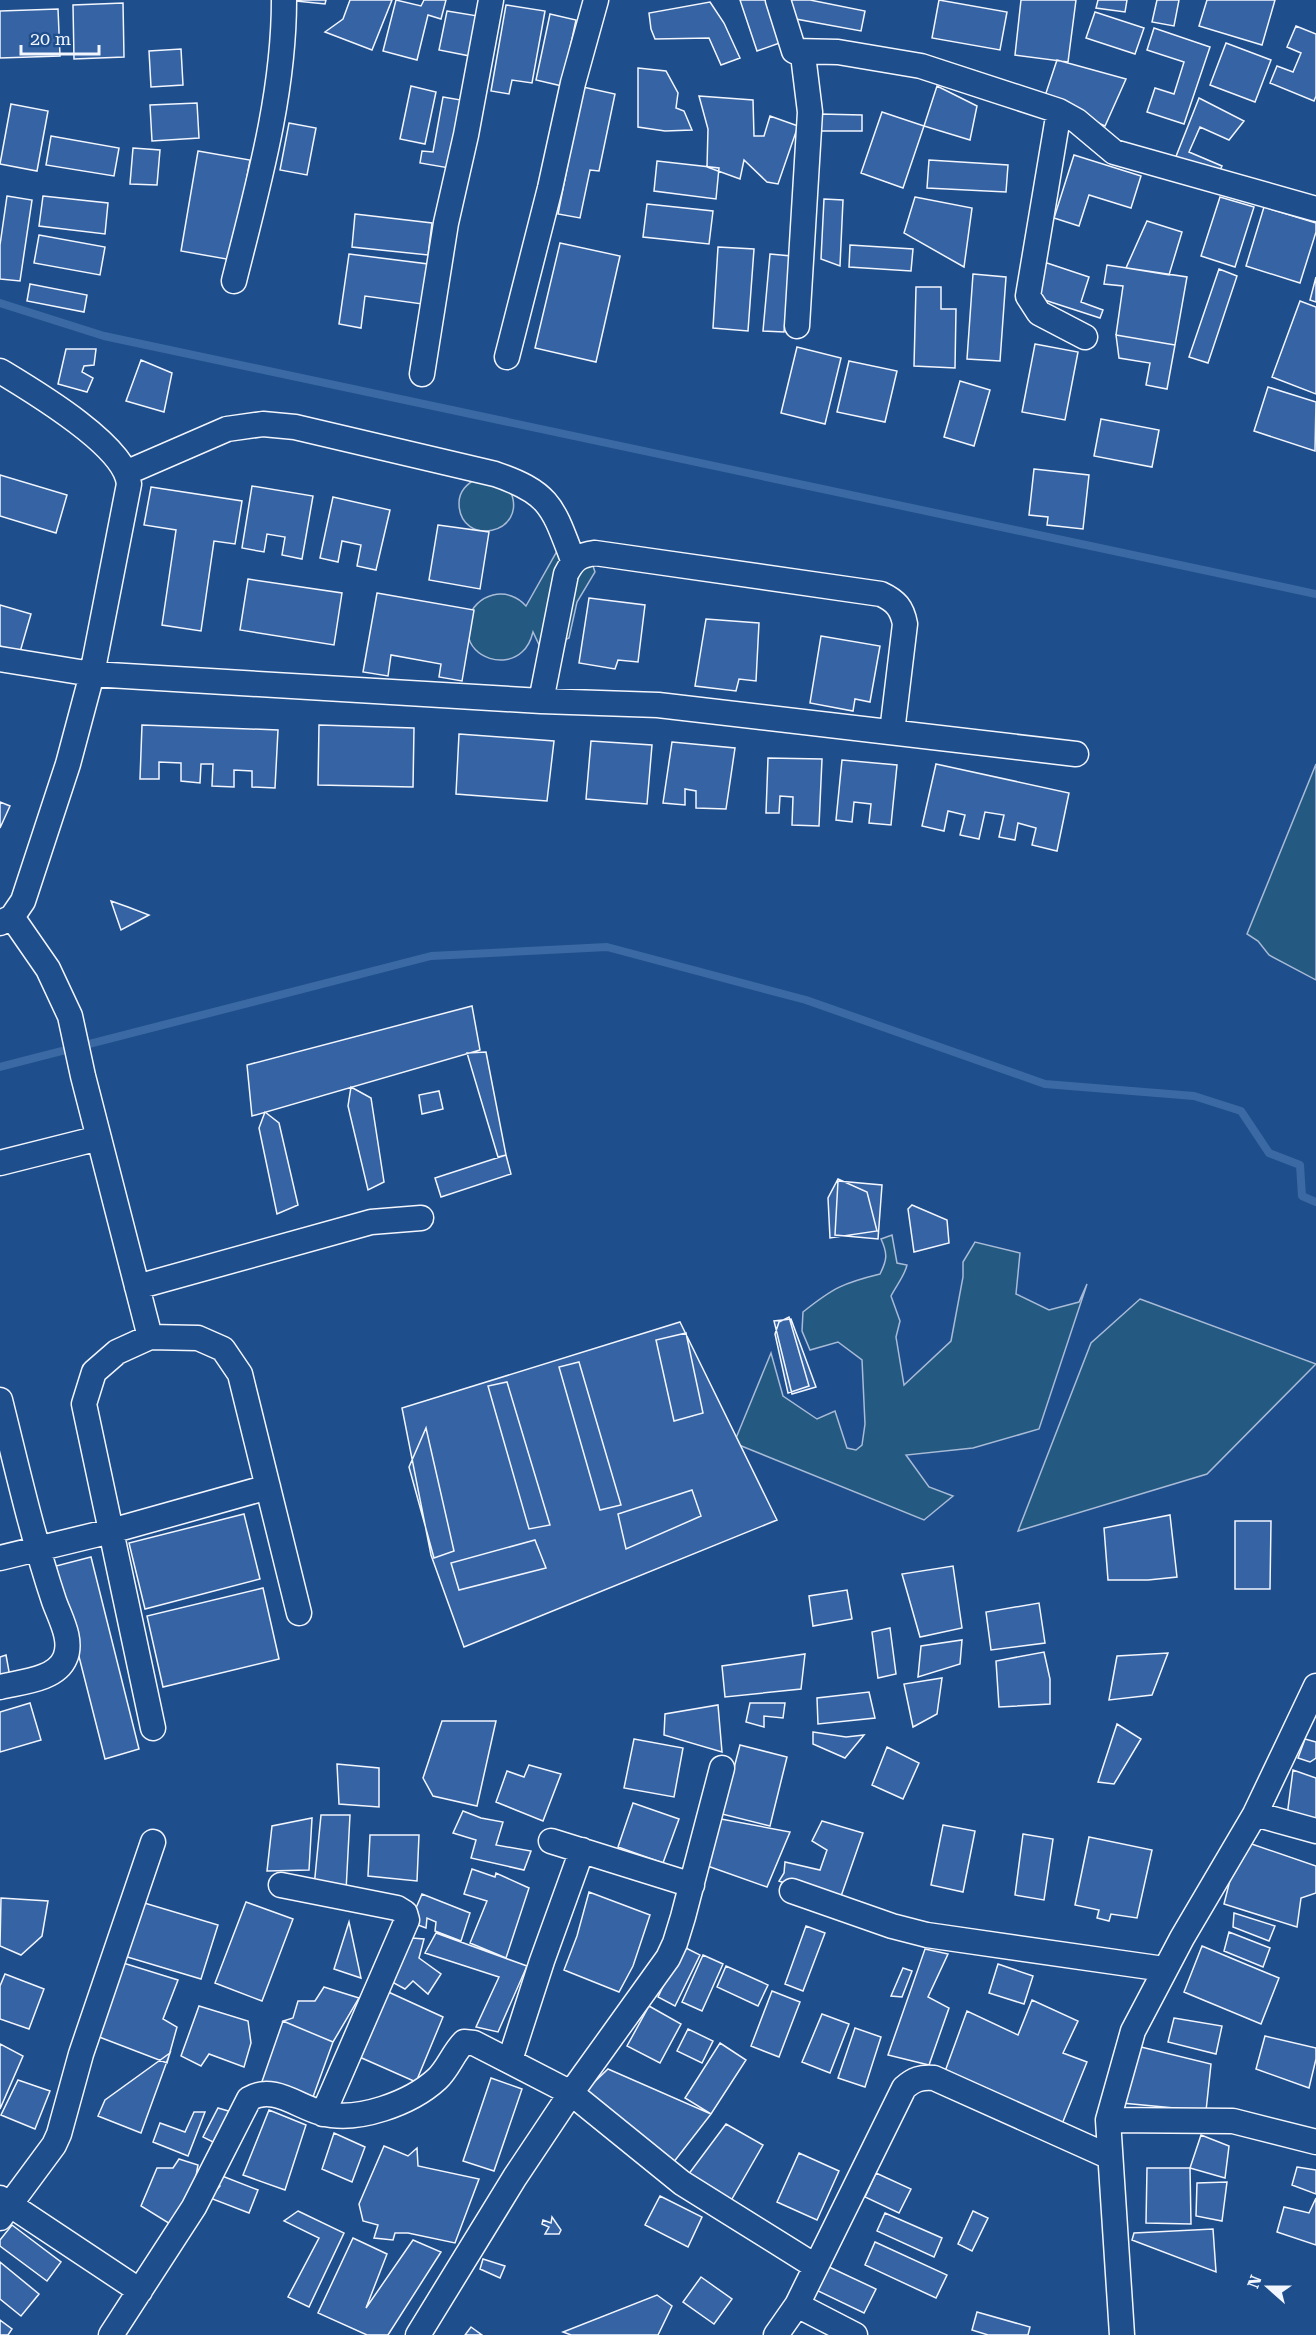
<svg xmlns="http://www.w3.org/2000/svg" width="1316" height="2335" font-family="'Roboto Serif',serif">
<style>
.green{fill:#245a82;stroke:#a8bbd7;stroke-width:1.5}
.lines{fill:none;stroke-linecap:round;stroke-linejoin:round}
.stream{stroke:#3b69a3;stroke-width:8}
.building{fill:#3563a3;stroke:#f2f6ff;stroke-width:1.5}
.minor-casing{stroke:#f2f6ff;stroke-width:27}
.minor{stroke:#1f4e8c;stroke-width:24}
</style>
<rect width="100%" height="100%" fill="#1f4e8c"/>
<path class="green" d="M477,478L510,490C530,535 459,548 459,503C459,491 467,484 477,478Z
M586,545L595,572L577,602L569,638L542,651L533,632C531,640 528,647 522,652C505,668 471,659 468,634C468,630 469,625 469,620C470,608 481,598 493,595C506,592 518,597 526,606L556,553Z
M1316,764V980L1269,955L1258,941L1247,934Z
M892,1235L897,1263L907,1265C905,1275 896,1286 891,1296L900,1321L896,1337L904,1385L951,1341L963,1277V1262L975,1242L1020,1253L1016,1294L1049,1310L1079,1302L1087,1284L1039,1429L973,1448L906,1455L929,1487L953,1496L924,1520L734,1443L771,1353L783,1396L817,1419L835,1411L847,1448L856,1450L862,1445L865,1424L862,1360L838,1342L810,1350L802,1331L803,1312C833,1288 843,1283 880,1274C887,1260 888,1254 881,1239Z
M1140,1299L1316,1364L1207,1474L1018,1531L1091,1343Z"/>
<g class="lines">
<path class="stream" d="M0,303L104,336L1316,594
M0,1067L431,956L607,947L806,1000L1045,1084L1194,1096L1241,1111L1269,1153L1300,1165L1302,1196L1316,1202"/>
</g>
<path class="building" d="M286,0H326L325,4Z
M350,0H392L372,50L325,32L343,19Z
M396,0L421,6L424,0H446L441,19L428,15L417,60L383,51Z
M740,0H774L788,40L757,51Z
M789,0H810L865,11L861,31L796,19Z
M939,0L1007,12L1000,50L932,38Z
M1021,0H1076L1068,62L1015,55Z
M1098,0H1127L1125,12L1096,8Z
M1157,0H1179L1174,26L1152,22Z
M1207,0H1275L1262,45L1199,26Z
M710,2L724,23L740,58L721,65L709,38L655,39L651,29L649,13Z
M123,3L124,57L74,59L73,5Z
M506,5L545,11L532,83L512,80L509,94L491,91Z
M58,9L60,56L0,58V11Z
M447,11L478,16L470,56L439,50Z
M1095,12L1144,28L1135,54L1086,38Z
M550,14L576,20L562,86L536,80Z
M1296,26L1316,34V96L1314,101L1270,83L1277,66L1293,72L1301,53L1287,47Z
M1154,28L1210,47L1184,124L1147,112L1155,88L1174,94L1184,62L1147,50Z
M1226,43L1271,60L1255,102L1210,85Z
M181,49L183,85L151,87L149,51Z
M1057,60L1126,79L1105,126L1044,99Z
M638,68L666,71L678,93L676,108L684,111L692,130L665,131L638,127Z
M411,86L436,92L425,144L400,139Z
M937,86L977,106L970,140L924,126Z
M583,87L615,94L599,171L590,170L580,218L558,214Z
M699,96L753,100L754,136H764L770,116L798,126L778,184L767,182L744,160L740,179L707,167L708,129Z
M443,97L461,100L449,168L420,163L422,151L433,152Z
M1199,98L1244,121L1229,140L1200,127L1189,152L1222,166L1215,181L1175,159Z
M197,103L199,138L152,141L150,105Z
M11,104L48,111L37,171L0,164Z
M882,112L924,126L903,188L861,173Z
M820,114L862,115V131H820Z
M289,123L316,128L307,175L280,170Z
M51,136L119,148L114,176L46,165Z
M133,148L160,150L157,185L130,184Z
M198,151L250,160L232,260L181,251Z
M1074,155L1141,176L1131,208L1089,195L1079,226L1054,218Z
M929,160L1008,165L1006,192L927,188Z
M657,161L719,168L716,199L654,191Z
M7,196L32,200L20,281L0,279V245Z
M43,196L108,203L105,234L39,226Z
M915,197L972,208L964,267L904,233Z
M1220,197L1254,207L1235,267L1201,256Z
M824,199L843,200L840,266L821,259Z
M647,204L713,211L709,244L643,237Z
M1264,207L1316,223V232L1300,283L1246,266Z
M355,214L432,223L428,255L352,247Z
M1147,221L1182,232L1169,275L1126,268Z
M39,235L105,247L100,275L34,263Z
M560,243L620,256L596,362L535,348Z
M850,245L913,249L911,271L849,267Z
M718,247L754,249L748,331L713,328Z
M349,254L428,264L422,304L365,296L361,328L339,324Z
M770,254L791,256L784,332L763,331Z
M1041,261L1089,277L1081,302L1103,310L1100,318L1029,295Z
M1107,265L1187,277L1175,345L1116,335L1123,286L1104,284Z
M1219,269L1237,276L1208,363L1189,357Z
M973,274L1006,277L1000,361L967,359Z
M1316,277V302L1310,300Z
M30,284L87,295L84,312L27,301Z
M916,287H941V309H956L955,368L914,366Z
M1300,301L1316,307V394L1272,377Z
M1116,335L1175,345L1167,389L1146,385L1150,363L1119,358Z
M1035,344L1078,352L1065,420L1022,412Z
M797,347L841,358L825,424L781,413Z
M66,349H96L94,365L84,366L82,372L93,378L87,392L58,384Z
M141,360L172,373L164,412L126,401Z
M849,361L897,371L885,422L837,412Z
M960,381L990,390L974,446L944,437Z
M1268,387L1316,402L1315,451L1254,431Z
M1101,419L1159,430L1152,467L1094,456Z
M1034,469L1089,475L1083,529L1047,525L1048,517L1029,515Z
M0,475L67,495L56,533L0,516Z
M252,486L313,496L302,559L282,555L285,537L267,534L264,552L242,548Z
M151,487L242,501L235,544L214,541L201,631L162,625L176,530L144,525Z
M333,497L390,510L376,570L357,566L361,545L342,541L338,562L320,558Z
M438,525L489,532L480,589L429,580Z
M248,579L342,593L334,645L240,630Z
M377,593L474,610L462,681L439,677L441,664L391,655L388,676L363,672Z
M589,598L645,605L638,662L618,660L615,669L579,663Z
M0,605L31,614L20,652L0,646Z
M706,619L759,623L756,681L739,679L736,691L695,686Z
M821,636L880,646L870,702L855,699L853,711L810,703Z
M142,725L278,730L275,788L252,787V771L234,770V787L212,786L213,764H201L200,783L181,781V763L159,762V779H140Z
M319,725L414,728L413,787L318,785Z
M459,734L554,741L547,801L456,794Z
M591,741L652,745L647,804L586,799Z
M672,742L735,748L726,809L696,808V791L685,789V805L663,803Z
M768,758L822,759L819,826L792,825L793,797L780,796L779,813H766Z
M842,760L897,765L891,825L869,823L871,804L854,802L852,822L836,820Z
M936,764L1069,793L1057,851L1032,845L1036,828L1018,823L1015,840L999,837L1004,815L985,812L979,839L960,835L965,815L948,811L944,831L922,826Z
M0,802L10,806L0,828Z
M111,901L128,907L149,915L121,930Z
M472,1006L480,1050L252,1116L247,1065Z
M486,1052L506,1155L498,1157L467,1053Z
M351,1087L371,1098L384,1182L368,1190L348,1106Z
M439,1091L443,1109L422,1114L419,1095Z
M265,1112L279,1123L298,1205L277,1214L259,1128Z
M506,1155L511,1174L441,1197L435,1178Z
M838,1179L867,1192L877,1231L830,1238L828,1198Z
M838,1181L882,1185L878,1239L835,1235Z
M912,1205L947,1220L949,1243L914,1252L908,1209Z
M789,1317L809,1386L788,1393L775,1334L779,1322Z
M791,1319L816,1387L792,1394L774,1321Z
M680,1322L777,1520L464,1647L431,1555L402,1408Z
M686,1333L703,1413L674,1421L656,1340Z
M579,1362L621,1505L600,1510L559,1367Z
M507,1382L550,1525L529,1529L488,1386Z
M426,1428L454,1551L434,1558L409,1467Z
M692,1490L701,1516L626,1549L618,1514Z
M244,1514L260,1579L145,1609L129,1543Z
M1170,1515L1177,1577L1148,1580H1108L1104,1528Z
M1235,1521H1271L1270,1589H1235Z
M535,1540L546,1568L459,1590L451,1563Z
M91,1557L139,1749L105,1759L56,1566Z
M953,1566L962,1628L920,1637L902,1574Z
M263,1588L279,1659L163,1687L147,1616Z
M847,1590L852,1619L813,1626L809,1596Z
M1039,1603L1045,1643L991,1650L986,1612Z
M1039,1603L1045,1643L991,1650L986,1612Z
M890,1628L896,1674L878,1678L872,1632Z
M962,1640L960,1664L918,1677L921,1646Z
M1044,1652L1050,1679V1704L999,1707L996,1661Z
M1168,1653L1152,1695L1109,1700L1117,1656Z
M805,1654L801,1689L725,1697L722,1666Z
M6,1655L10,1677L0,1680V1657Z
M942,1678L937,1714L913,1727L904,1684Z
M869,1692L875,1718L818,1724L817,1698Z
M30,1703L41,1740L0,1752V1712Z
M750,1703H785L783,1718L764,1716V1727L746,1722Z
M718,1705L722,1752L664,1735L665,1714Z
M442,1721H496L477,1806L433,1796L423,1778Z
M1117,1724L1141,1739L1114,1784L1098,1782Z
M813,1732L846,1737L864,1735L845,1758L813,1744Z
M634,1739L683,1748L674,1797L624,1788Z
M1305,1739L1316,1742V1758L1310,1762L1298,1758Z
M740,1745L787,1757L770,1826L722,1814Z
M887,1747L919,1763L903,1799L872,1785Z
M337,1764L379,1768V1807L339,1804Z
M529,1765L561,1774L543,1821L496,1802L507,1771L524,1777Z
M1293,1770L1316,1778V1824L1287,1816Z
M633,1803L679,1819L663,1863L618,1847Z
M463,1811L481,1818L503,1822L496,1845L531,1851L524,1870L471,1858L476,1840L453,1833Z
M321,1815H350L346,1891L314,1887Z
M312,1818L309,1870L267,1871L272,1826Z
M721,1819L790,1832L767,1887L702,1864Z
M822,1821L863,1833L839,1902L779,1881L784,1873L785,1862L820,1870L827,1850L812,1841Z
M943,1825L975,1831L963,1892L931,1885Z
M943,1825L975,1831L963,1892L931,1885Z
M1023,1834L1053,1839L1044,1900L1015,1895Z
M1023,1834L1053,1839L1044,1900L1015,1895Z
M370,1835H419L417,1881L368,1876Z
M1089,1837L1152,1850L1137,1918L1111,1914L1109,1921L1097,1918L1099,1910L1075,1905Z
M1089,1837L1152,1850L1137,1918L1111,1914L1109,1921L1097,1918L1099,1910L1075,1905Z
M1240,1840L1316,1866V1893L1301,1898L1297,1927L1224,1904Z
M472,1869L495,1877L496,1873L529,1888L506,1958L470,1943L487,1901L464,1894Z
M589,1892L650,1915L633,1966L619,1992L564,1970L577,1936Z
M422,1894L470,1913L461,1941L435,1931L436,1922L427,1918L426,1928L410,1922Z
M1,1898L48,1901L42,1936L21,1955L0,1946Z
M141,1902L218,1925L201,1979L124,1956Z
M246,1902L293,1919L262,2001L215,1983Z
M1234,1913L1275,1926L1269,1941L1233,1927Z
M349,1922L361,1978L334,1969Z
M806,1926L825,1933L803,1991L785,1984Z
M1229,1932L1270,1948L1263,1967L1224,1951Z
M436,1933L527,1966L498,2032L476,2027L499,1977L425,1953Z
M412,1938L424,1939L419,1958L441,1974L428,1994L413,1981L405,1989L392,1982Z
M682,1946L700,1955L675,2006L658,1997Z
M1202,1946L1279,1978L1261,2024L1184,1992Z
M925,1949L948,1954L928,1997L949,2008L929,2065L888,2055Z
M703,1955L723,1964L702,2011L682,2002Z
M120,1962L178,1980L163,2019L177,2027L167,2063L94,2035Z
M998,1964L1033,1976L1024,2004L989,1993Z
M726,1966L768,1985L758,2006L717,1987Z
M903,1968L912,1971L902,1997L891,1996Z
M5,1974L44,1989L29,2029L0,2019V1986Z
M324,1987L359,1998L333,2042L283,2021L293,2018L298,2001H315Z
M384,1990L443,2017L416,2082L355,2055Z
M772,1991L800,2002L779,2057L751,2046Z
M1032,2000L1078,2021L1063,2053L1087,2062L1058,2134L943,2077L967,2011L1018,2035Z
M199,2006L248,2021L251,2043L244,2067L209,2054L201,2066L181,2056Z
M649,2006L681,2024L660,2063L627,2046Z
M822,2014L849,2024L830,2073L802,2062Z
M1174,2018L1222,2026L1216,2054L1168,2042Z
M283,2021L333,2042L309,2108L258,2093Z
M855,2028L881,2037L865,2087L838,2078Z
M688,2029L713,2041L702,2063L677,2051Z
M1265,2036L1316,2048V2059L1309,2088L1256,2069Z
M720,2043L746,2060L711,2114L685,2098Z
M0,2044L23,2056L0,2109Z
M1137,2046L1211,2064L1206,2111L1122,2103Z
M170,2053L141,2133L98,2116L105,2100Z
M608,2069L711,2114L673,2163L584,2092Z
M491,2078L522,2089L494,2171L463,2161Z
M18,2080L50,2091L35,2129L1,2115Z
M218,2108L232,2112L217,2144L203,2137Z
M269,2110L306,2125L285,2190L243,2175Z
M194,2112H205L188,2156L153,2142L160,2123L185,2132Z
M726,2124L763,2145L725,2211L682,2183Z
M334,2133L365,2147L352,2182L322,2169Z
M1201,2135L1229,2146L1225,2178L1190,2168Z
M384,2146L408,2156L417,2148L418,2166L479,2179L455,2243L408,2233H395L393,2240L374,2238L378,2225L363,2221L359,2204Z
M799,2153L839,2171L817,2220L777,2202Z
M179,2159L198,2165L192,2199L175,2227L141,2206L157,2168H173Z
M1297,2167L1316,2170V2194L1292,2185Z
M1147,2168H1190L1191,2224L1146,2223Z
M876,2173L911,2189L899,2213L865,2197Z
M217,2174L258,2190L249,2213L210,2198L220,2186L213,2182Z
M1227,2182L1222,2221L1196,2216L1197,2183Z
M660,2196L702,2217L688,2247L645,2225Z
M1316,2198V2245L1277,2232L1284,2207L1309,2213Z
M298,2211L344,2233L309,2307L288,2297L319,2238L284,2221Z
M973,2211L988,2218L972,2251L958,2244Z
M885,2213L942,2238L934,2257L877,2231Z
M552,2217L561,2230L559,2234H545L549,2227L542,2224L543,2220L551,2223Z
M12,2225L61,2262L47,2281L0,2246V2240Z
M1213,2229L1216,2272L1132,2240L1134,2233Z
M353,2238L387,2254L366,2308L413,2240L441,2252L388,2335H367L318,2313Z
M875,2242L947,2275L936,2298L865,2265Z
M483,2259L505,2266L500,2278L480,2269Z
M0,2262L39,2294L21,2316L0,2299Z
M827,2266L876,2289L864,2313L816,2290Z
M701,2277L732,2299L714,2324L683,2302Z
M657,2295L672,2306L658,2335H571L563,2332Z
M977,2312L1030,2327L1028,2335H988L972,2330Z
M0,2320L12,2329L8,2335H0Z
M471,2327L482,2335H465Z"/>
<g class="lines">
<defs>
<path id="minor" d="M778,0L794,51L803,55L810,112L797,326
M794,51L838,52L921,66L1059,111L1077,121L1114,152L1316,209
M1059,111L1028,296L1039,313L1085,337
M234,281C257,189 284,96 284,0
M507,357L550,188L573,83L596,0
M0,371C33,391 125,445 129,484L92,674L68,764L23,901L12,917L0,923
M422,374L446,223L466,135L491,0
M128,472L227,429L263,424L295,427L495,474C551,493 553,508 573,560
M0,659L92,674L541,701L658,705L1076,754
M541,701L566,574C573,560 579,555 595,553L881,594C896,601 902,608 905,624L892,732
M12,917L48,969L70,1016L83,1076L150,1337
M0,1163L99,1138
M137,1287L371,1222L421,1218
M0,1400C17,1468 32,1535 54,1601C60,1618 73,1640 65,1658C56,1680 20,1682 0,1687
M0,1558L111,1531L268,1487
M153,1728L84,1404L94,1372L117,1352L150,1337L198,1338L223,1349L240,1374L299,1613
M1255,1814L1316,1831
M551,1841L692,1885
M281,1885L397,1908L405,1913L407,1920L323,2114
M792,1891L892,1926L927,1935L1164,1969
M510,2060L542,1961L582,1850
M1108,2120L1233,2121L1316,2142
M0,2198L140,2291
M0,2218L54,2145L59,2134L81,2054L153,1842
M797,2305L855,2335
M111,2335L194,2207L249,2099C273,2084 298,2107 322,2113C357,2123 411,2103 437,2079C448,2069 453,2053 464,2042L474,2043L571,2093L682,2183L815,2266
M418,2335L515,2177L571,2093L668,1958L675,1943L683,1917L722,1768
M776,2335L797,2305L904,2088C914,2079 921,2077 934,2078L1110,2157
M1122,2335L1108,2120L1133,2031L1182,1938L1255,1814L1316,1686"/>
</defs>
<use href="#minor" class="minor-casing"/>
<use href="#minor" class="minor"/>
</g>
<g transform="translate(1268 2287) rotate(291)" stroke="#1f4e8c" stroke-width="4.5" paint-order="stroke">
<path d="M0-4.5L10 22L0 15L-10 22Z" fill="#f2f6ff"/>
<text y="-9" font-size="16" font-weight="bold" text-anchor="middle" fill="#f2f6ff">N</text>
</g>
<path d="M21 45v9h78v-9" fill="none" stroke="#f2f6ff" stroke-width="3"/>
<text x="30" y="45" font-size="18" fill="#f2f6ff" stroke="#1f4e8c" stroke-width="4.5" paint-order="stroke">20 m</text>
</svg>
